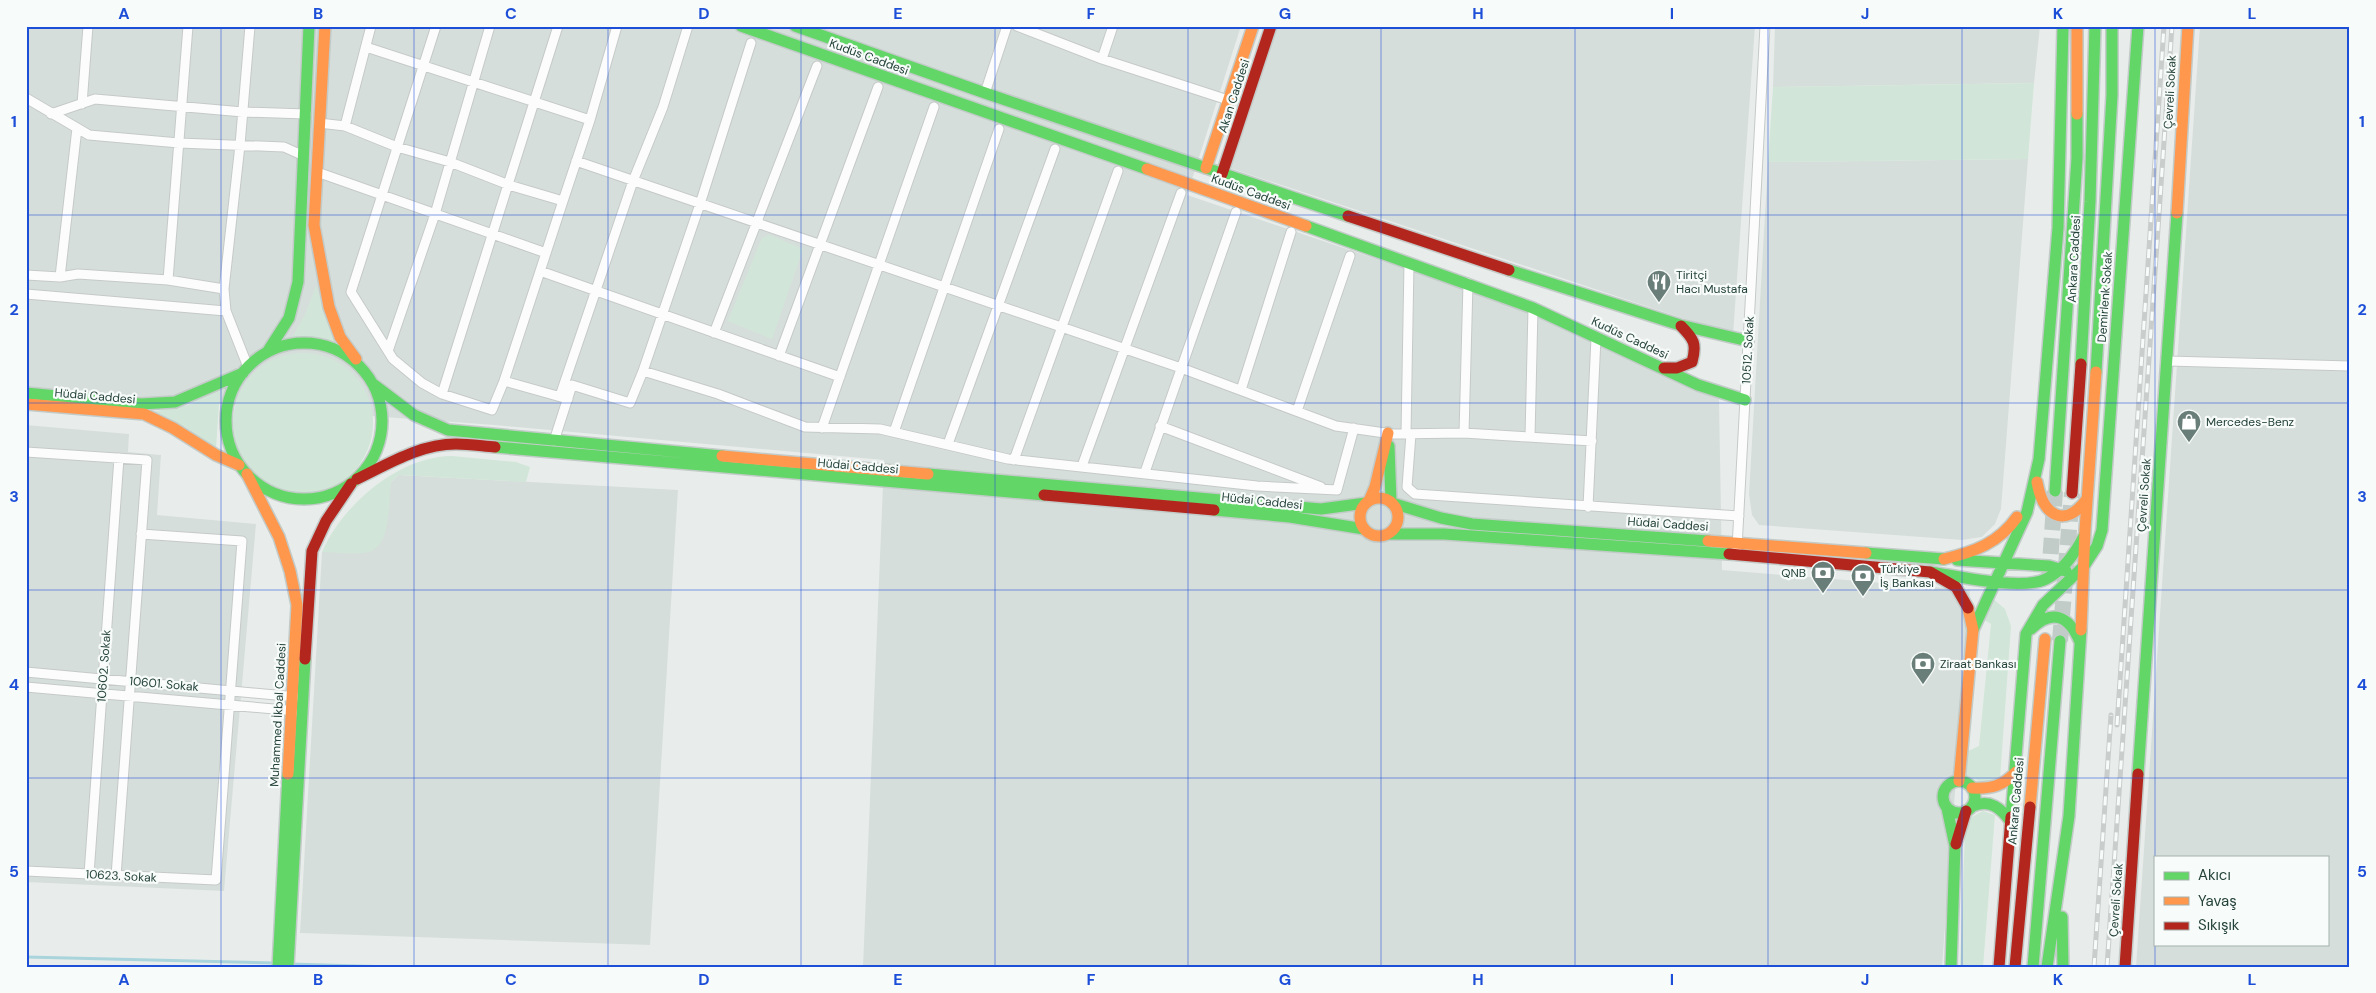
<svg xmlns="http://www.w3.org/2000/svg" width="2376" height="993" font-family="'DM Sans',sans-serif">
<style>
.built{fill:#d6dedb;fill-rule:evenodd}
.green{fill:#d1e6d8}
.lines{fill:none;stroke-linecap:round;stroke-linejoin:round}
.stream{stroke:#a9d4db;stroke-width:3}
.highway-tunnel{stroke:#c1cbc8;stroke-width:16;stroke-dasharray:16 8;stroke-linecap:butt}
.street-casing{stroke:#c5cac8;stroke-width:11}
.fast-casing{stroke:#c3cbc8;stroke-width:14}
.slow-casing{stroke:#c3cbc8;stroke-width:14}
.jam-casing{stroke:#c3cbc8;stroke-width:14}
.street{stroke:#fcfcfc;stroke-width:9}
.fast{stroke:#63d668;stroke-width:11}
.slow{stroke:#ff974d;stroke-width:11}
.jam{stroke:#b3261e;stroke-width:11}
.rail-casing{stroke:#c9cdcc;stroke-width:5}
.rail{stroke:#f7fbf9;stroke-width:3;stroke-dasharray:9;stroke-linecap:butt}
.grid{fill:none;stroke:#1d4ed8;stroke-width:1;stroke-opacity:0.55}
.labels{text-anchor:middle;stroke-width:4.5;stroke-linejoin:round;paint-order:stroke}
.street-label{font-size:12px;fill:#24423a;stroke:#f7fbf9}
.poi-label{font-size:12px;fill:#24423a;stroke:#f7fbf9;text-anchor:start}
.neatline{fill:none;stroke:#1d4ed8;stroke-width:2}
.grid-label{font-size:16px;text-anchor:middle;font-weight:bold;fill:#1d4ed8}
</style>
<rect width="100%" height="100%" fill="#e8edeb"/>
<path class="built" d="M26,26H1241L1187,195L1551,318L1719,399L1722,570L1970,590L1942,967H863L884,460L494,425L302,411L26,387Z
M1277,26H1755L1733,335L1230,168Z
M1775,26H2040L2034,83L1773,87Z
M2200,26H2350V967H2136ZM2155,857H2327V944H2155Z
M2028,159L2001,509L1995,524L1982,537L1962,540L1759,525L1752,515L1749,494L1768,162Z
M26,425L129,434L128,452L161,455L157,515L256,524L224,891L26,882Z
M399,475L678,490L650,945L300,933L322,552H367L391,482Z"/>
<path class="green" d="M2034,83L2028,159L1768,162L1773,87Z
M769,235L803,249L772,339L728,321L762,238Z
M316,286L327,320L342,349L318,342L290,341L305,315Z
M233 423a70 70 0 1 1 140 0a70 70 0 1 1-140 0Z
M220,389L216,449L185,427L151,412L188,405Z
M452,456L516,462L530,467L526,482L399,475L391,482C388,500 392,547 368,552C354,555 336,552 322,552C342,505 399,456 452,456Z
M1991,597L2005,609L2011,626L2000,779L1981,782L1963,774L1966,752L1979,746L1991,624L1981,618Z
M1983,811L1995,815L1983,967H1960L1965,832L1970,818Z"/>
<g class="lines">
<path class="stream" d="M26,957L274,963
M290,964L392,967"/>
<path class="highway-tunnel" d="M2049,578L2055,491
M2060,641L2072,493"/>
<defs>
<path id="street" d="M436,26L351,292L393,359L422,383L442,394L492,410L504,381L568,399
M1017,26L1102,59L1228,100
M366,47L590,120
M1102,59L1113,26
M985,93L1007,26
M26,98L89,135L179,143L284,147L304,156
M82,104L88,26
M51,114L95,99L243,112L306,114
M319,123L345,126L371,26
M345,126L397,147L450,162L509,185L563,201L590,120L617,26
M576,161L1181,368L1336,426L1392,434L1464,433L1592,441
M317,172L546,253L504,381
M546,253L563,201
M540,271L840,377
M26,275L60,277L78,274L168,280L224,289
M60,277L77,128
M168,280L188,26
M26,294L226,311
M714,333L817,66
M388,351L435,214L490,26
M779,356L878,87
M2168,361L2350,366
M248,367L226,311L224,289L240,145L250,26
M643,371L700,204L751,43
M1241,390L1291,232
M442,394L558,26
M560,396L633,181L663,107L688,26
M1297,411L1350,256
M1160,426L1321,487
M822,428L934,107
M894,432L999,129
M1464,433L1468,283
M1406,434L1409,263
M1411,434L1407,487L1415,494L1739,516
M1530,437L1533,308
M554,441L572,385L630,403L643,371L718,394L805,427L880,429L1008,459L1257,486L1337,490L1354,428
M948,444L1055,149
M26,452L147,460L116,876
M1014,460L1118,171
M1082,466L1181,193
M1145,472L1236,212
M1588,507L1596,338
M1737,548L1765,26
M26,672L297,697
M26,687L297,711
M26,871L216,880L242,541L141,534
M89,874L119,458"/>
<path id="fast" d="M741,26L1147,169
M795,26L985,93L1348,216
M1306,226L1533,308L1698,385L1745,400
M1509,270L1680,325L1748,341
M226 421a78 78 0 1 1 156 0a78 78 0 1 1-156 0Z
M268,351L289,318L298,282L309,26
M2081,364L2090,202L2095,26
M2096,372L2112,95V26
M373,384L414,415L448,430L722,456
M26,393L141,404L175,402L243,373
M1389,446L1391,501
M495,447L1044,495
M928,474L1321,509L1366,503
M2055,491L2077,158V114
M1392,503L1441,518L1472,524L1708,541
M1214,510L1290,517L1364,529
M1389,534H1444L1729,554
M1866,553L1944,559
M1957,560L2049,566L2066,571
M2084,566L2097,546L2102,530L2138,26
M1930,572C1958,576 2021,591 2046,579C2064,570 2075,553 2084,536
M2031,629C2053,608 2069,616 2080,642
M1973,630L2027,512L2039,459L2058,228L2063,26
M2138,774L2177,213
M1943 797a16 16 0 1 1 32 0a16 16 0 1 1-32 0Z
M1973,806C1990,799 2001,808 2011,822
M1947,808L1955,846L1951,967
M2011,817L2026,634L2043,605L2084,566
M2062,917L2063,967
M278,967L288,774
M288,967L305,659
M2033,967L2060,641
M2047,967L2069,816L2081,630"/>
<path id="slow" d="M325,26L314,225L329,307L340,337L356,359
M2077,26V114
M1206,168L1253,26
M1147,169L1306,226
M2177,213L2188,26
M26,404L144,414L173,428L216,455L239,465
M722,456L928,474
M247,474L279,537L290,571L297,605L288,774
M2037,482C2043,515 2064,530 2087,499
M1360 517a19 19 0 1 1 38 0a19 19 0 1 1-38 0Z
M1369,501L1375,487L1388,433
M1708,541L1866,553
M1944,559C1974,552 1999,543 2017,517
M2081,630L2085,530L2096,372
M1959,781L1973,630L1968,608
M1972,788C1991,789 2003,786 2016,772
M2030,807L2045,639"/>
<path id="jam" d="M1222,174L1271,26
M1348,216L1509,270
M1664,368H1677L1692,362C1697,344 1694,339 1681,326
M357,479C388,464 420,444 456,444C469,444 482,446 495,447
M2072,493L2081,364
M1044,495L1214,510
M1729,554L1930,572L1956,587L1968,608
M305,659L312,551L326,521L351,484
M1956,844L1966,811
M1999,967L2011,817
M2015,967L2030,807
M2125,967L2138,774"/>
</defs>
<use href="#street" class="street-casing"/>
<use href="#fast" class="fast-casing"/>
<use href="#slow" class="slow-casing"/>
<use href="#jam" class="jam-casing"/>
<use href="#street" class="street"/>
<use href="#fast" class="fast"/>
<use href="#slow" class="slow"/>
<use href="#jam" class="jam"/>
<defs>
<path id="rail" d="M2117,725L2164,26
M2094,967L2111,715
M2107,967L2172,26"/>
</defs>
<use href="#rail" class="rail-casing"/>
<use href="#rail" class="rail"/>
</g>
<path class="grid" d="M221,26V967M414,26V967M608,26V967M801,26V967M995,26V967M1188,26V967M1381,26V967M1575,26V967M1768,26V967M1962,26V967M2155,26V857M26,215H2350M26,403H2350M26,590H2350M26,778H2350M2155,944V967"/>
<defs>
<symbol id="restaurant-pin" viewBox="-11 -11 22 30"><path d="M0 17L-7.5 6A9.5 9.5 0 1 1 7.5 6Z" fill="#697e78" stroke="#f7fbf9"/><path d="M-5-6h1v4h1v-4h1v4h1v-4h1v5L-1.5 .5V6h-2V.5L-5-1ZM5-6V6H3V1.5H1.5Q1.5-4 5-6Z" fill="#fff"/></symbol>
<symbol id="shop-pin" viewBox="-11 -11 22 30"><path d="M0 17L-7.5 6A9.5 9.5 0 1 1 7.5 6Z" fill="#697e78" stroke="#f7fbf9"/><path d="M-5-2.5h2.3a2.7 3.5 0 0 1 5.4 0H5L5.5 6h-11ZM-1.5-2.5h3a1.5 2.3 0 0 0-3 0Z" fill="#fff"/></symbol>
<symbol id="bank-pin" viewBox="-11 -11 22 30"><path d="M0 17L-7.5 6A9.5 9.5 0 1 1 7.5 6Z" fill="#697e78" stroke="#f7fbf9"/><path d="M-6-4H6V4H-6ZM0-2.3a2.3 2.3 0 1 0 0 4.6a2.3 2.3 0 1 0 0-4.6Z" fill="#fff"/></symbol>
</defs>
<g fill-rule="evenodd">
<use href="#restaurant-pin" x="1645" y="268" width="28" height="38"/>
<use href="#shop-pin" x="2175" y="408" width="28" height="38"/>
<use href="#bank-pin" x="1809" y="559" width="28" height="38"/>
<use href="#bank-pin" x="1849" y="562" width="28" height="38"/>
<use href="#bank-pin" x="1909" y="650" width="28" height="38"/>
</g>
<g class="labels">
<g class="street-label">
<text transform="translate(869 57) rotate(20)" y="4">Kudüs Caddesi</text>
<text transform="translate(2170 92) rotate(-87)" y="4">Çevreli Sokak</text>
<text transform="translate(1234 96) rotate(-72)" y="4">Akan Caddesi</text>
<text transform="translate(1251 192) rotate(20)" y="4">Kudüs Caddesi</text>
<text transform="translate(2074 259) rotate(-87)" y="4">Ankara Caddesi</text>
<text transform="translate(2105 297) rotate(-86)" y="4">Demirlenk Sokak</text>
<text transform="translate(1630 338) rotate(25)" y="4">Kudüs Caddesi</text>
<text transform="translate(1748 350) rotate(-87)" y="4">10512. Sokak</text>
<text transform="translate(95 396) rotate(5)" y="4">Hüdai Caddesi</text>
<text transform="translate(858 466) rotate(5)" y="4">Hüdai Caddesi</text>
<text transform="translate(2144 495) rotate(-86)" y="4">Çevreli Sokak</text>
<text transform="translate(1262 501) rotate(6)" y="4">Hüdai Caddesi</text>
<text transform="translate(1668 524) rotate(4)" y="4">Hüdai Caddesi</text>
<text transform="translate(104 666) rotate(-86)" y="4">10602. Sokak</text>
<text transform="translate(164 684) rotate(5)" y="4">10601. Sokak</text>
<text transform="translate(278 715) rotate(-87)" y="4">Muhammed İkbal Caddesi</text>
<text transform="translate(2016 801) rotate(-85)" y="4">Ankara Caddesi</text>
<text transform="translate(121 876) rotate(3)" y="4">10623. Sokak</text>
<text transform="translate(2116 900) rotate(-86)" y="4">Çevreli Sokak</text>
</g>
<g class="poi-label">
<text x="1676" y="279">Tiritçi<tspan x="1676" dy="14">Hacı Mustafa</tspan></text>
<text x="2206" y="426">Mercedes-Benz</text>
<text x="1880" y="573">Türkiye<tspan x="1880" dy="14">İş Bankası</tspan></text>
<text x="1806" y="577" text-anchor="end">QNB</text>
<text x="1940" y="668">Ziraat Bankası</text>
</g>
</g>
<rect width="2376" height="993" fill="none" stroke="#f7fbf9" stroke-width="55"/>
<rect x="2154" y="856" width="175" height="90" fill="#f7fbf9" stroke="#a3b1ad"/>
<rect x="2164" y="872" width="25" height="8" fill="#63d668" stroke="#a3b1ad"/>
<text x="2198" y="880" font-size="15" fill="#24423a">Akıcı</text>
<rect x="2164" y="897" width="25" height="8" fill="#ff974d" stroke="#a3b1ad"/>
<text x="2198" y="906" font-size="15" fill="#24423a">Yavaş</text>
<rect x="2164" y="922" width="25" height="8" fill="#b3261e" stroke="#a3b1ad"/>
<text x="2198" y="930" font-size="15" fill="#24423a">Sıkışık</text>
<rect x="28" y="28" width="2320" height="938" class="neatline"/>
<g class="grid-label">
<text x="124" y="19">A</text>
<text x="318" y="19">B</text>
<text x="511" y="19">C</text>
<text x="704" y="19">D</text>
<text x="898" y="19">E</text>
<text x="1091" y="19">F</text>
<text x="1285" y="19">G</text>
<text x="1478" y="19">H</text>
<text x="1672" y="19">I</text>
<text x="1865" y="19">J</text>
<text x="2058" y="19">K</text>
<text x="2252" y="19">L</text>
<text x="14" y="127">1</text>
<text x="2362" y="127">1</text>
<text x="14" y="315">2</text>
<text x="2362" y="315">2</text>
<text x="14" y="502">3</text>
<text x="2362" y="502">3</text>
<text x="14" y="690">4</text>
<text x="2362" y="690">4</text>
<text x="14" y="877">5</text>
<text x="2362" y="877">5</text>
<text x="124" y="985">A</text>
<text x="318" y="985">B</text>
<text x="511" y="985">C</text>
<text x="704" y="985">D</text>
<text x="898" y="985">E</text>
<text x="1091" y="985">F</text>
<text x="1285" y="985">G</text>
<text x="1478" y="985">H</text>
<text x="1672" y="985">I</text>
<text x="1865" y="985">J</text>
<text x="2058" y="985">K</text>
<text x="2252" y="985">L</text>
</g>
</svg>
